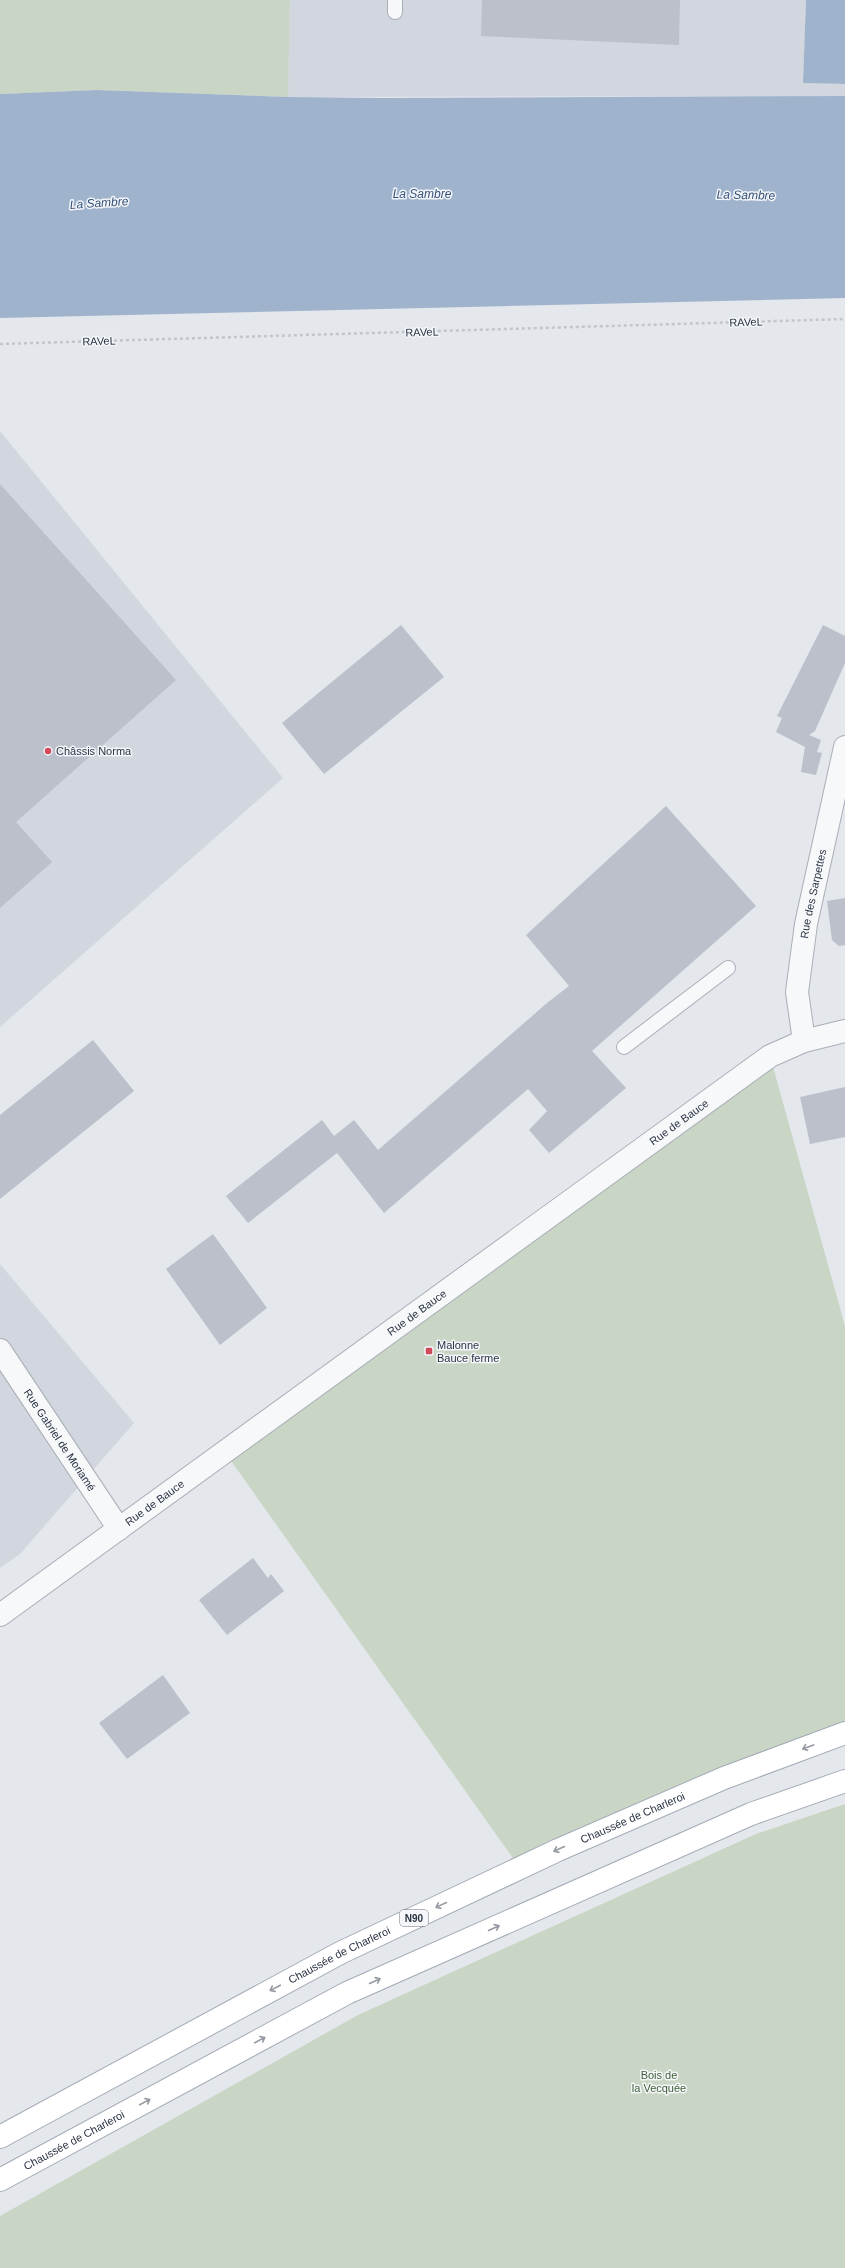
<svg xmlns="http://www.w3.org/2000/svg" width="845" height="2268" font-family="Arial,sans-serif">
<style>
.built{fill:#d2d6de}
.green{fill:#c9d6c5}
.water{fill:#9fb4cc}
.building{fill:#bbc0ca}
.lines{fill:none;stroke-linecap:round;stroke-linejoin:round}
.service-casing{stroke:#a9aeb7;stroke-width:16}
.minor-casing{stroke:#a9aeb7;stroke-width:24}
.primary-casing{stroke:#a3abb8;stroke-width:24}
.path{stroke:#c2c5cb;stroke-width:2.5;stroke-dasharray:3 3;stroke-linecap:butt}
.service{stroke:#f7f8fa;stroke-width:14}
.minor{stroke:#f7f8fa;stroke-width:22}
.primary{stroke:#fff;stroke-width:22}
.oneway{stroke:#959aa2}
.poi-dot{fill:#d1495b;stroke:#f4f6f9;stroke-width:1.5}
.labels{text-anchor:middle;stroke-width:3;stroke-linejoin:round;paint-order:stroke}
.shield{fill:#f4f6f9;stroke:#676e7b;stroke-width:1}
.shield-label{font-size:10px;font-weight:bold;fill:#2b3445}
.street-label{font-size:11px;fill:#2b3445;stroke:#f4f6f9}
.poi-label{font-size:11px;fill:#2b3445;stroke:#f4f6f9;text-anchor:start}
.park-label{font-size:11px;fill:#3f6138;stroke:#f4f6f9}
.water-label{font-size:12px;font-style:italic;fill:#34527a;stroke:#f4f6f9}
</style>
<rect width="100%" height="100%" fill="#e4e7ec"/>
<path class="built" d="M290,0H806L803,83L845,84V96L288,97Z
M0,431L283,778L0,1027Z
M0,1264L134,1423L20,1554L0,1568Z"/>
<path class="green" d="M0,0H290L288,97L97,90L0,94Z
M770,1056L845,1326V1731L520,1868L224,1451Z
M845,1804V2268H0V2216L358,2015L756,1834Z"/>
<path class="water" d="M806,0H845V84L803,83Z
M97,90L288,97L382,98L845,96V298L0,318V94Z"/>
<path class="building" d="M482,0H680L679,45L481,36Z
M0,484L176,680L16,822L52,862L0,908Z
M401,625L444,677L324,774L282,723Z
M823,625L845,636V663L815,731L809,735L821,740L817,752L822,753L816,775L801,772L805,747L776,732L782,718L777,716Z
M666,806L756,906L592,1051L626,1088L549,1153L529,1130L547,1111L528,1089L384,1213L337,1153L248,1223L226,1196L322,1120L334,1136L354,1120L378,1150L547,1003L569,986L526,935Z
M845,898V945L839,946L832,940L827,901Z
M93,1040L134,1091L0,1199V1115Z
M845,1087V1137L810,1144L800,1097Z
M213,1234L267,1308L220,1345L166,1269Z
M253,1558L268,1578L271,1574L284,1591L227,1635L199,1600Z
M163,1675L190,1713L127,1759L99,1723Z"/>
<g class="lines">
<defs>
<path id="service" d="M395,12V0
M624,1047L728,968"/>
<g id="minor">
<path id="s1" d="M804,1041L797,992L806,924L845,747"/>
<path id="s2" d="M0,1350L119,1529"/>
<path id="s3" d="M0,1615L770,1056L804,1041L845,1031"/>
</g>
<g id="primary">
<path id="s4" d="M0,2137L340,1953L558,1850L724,1778L845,1733"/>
<path id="s5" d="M0,2180L347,1993L751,1814L845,1781"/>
</g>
</defs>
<use href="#service" class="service-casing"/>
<use href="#minor" class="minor-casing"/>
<use href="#primary" class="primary-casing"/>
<path class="path" d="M0,344L845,319"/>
<use href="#service" class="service"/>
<use href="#minor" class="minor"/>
<use href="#primary" class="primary"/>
</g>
<defs><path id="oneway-shaft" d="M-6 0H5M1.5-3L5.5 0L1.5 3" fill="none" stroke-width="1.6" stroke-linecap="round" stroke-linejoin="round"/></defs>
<g class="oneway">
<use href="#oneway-shaft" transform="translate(808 1747) rotate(160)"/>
<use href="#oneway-shaft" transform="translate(559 1849) rotate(156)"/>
<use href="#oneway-shaft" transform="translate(441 1905) rotate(155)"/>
<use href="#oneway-shaft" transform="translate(494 1928) rotate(-24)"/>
<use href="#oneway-shaft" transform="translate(375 1981) rotate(-24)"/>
<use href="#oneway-shaft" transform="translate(275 1988) rotate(152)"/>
<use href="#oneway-shaft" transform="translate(260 2040) rotate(-28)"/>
<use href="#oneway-shaft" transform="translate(145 2102) rotate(-28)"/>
</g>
<g class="poi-dot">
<circle cx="48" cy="751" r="4"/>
<rect x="425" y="1347" width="8" height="8" rx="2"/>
</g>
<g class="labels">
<rect class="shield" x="400" y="1910" width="28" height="16" rx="3"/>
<g class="shield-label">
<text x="414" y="1922">N90</text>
</g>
<g class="street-label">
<text transform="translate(746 322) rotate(-2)" y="4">RAVeL</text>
<text transform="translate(422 332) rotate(-2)" y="4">RAVeL</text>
<text transform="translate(99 341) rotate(-2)" y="4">RAVeL</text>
<text dy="4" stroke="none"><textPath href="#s1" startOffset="149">Rue des Sarpettes</textPath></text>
<text dy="4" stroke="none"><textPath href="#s3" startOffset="839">Rue de Bauce</textPath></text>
<text dy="4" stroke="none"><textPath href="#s3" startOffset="515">Rue de Bauce</textPath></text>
<text dy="4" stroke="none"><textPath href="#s2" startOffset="108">Rue Gabriel de Moriamé</textPath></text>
<text dy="4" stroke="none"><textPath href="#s3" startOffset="191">Rue de Bauce</textPath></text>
<text dy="4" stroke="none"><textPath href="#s4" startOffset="709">Chaussée de Charleroi</textPath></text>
<text dy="4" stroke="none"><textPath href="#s4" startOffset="385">Chaussée de Charleroi</textPath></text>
<text dy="4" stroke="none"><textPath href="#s5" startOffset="84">Chaussée de Charleroi</textPath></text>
</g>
<g class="poi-label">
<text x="56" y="755">Châssis Norma</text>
<text x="437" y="1349">Malonne<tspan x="437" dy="13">Bauce ferme</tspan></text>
</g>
<g class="park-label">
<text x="659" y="2079">Bois de<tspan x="659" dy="13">la Vecquée</tspan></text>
</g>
<g class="water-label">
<text x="422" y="198">La Sambre</text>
<text transform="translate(746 195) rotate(1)" y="4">La Sambre</text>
<text transform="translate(99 203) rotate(-4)" y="4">La Sambre</text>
</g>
</g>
</svg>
